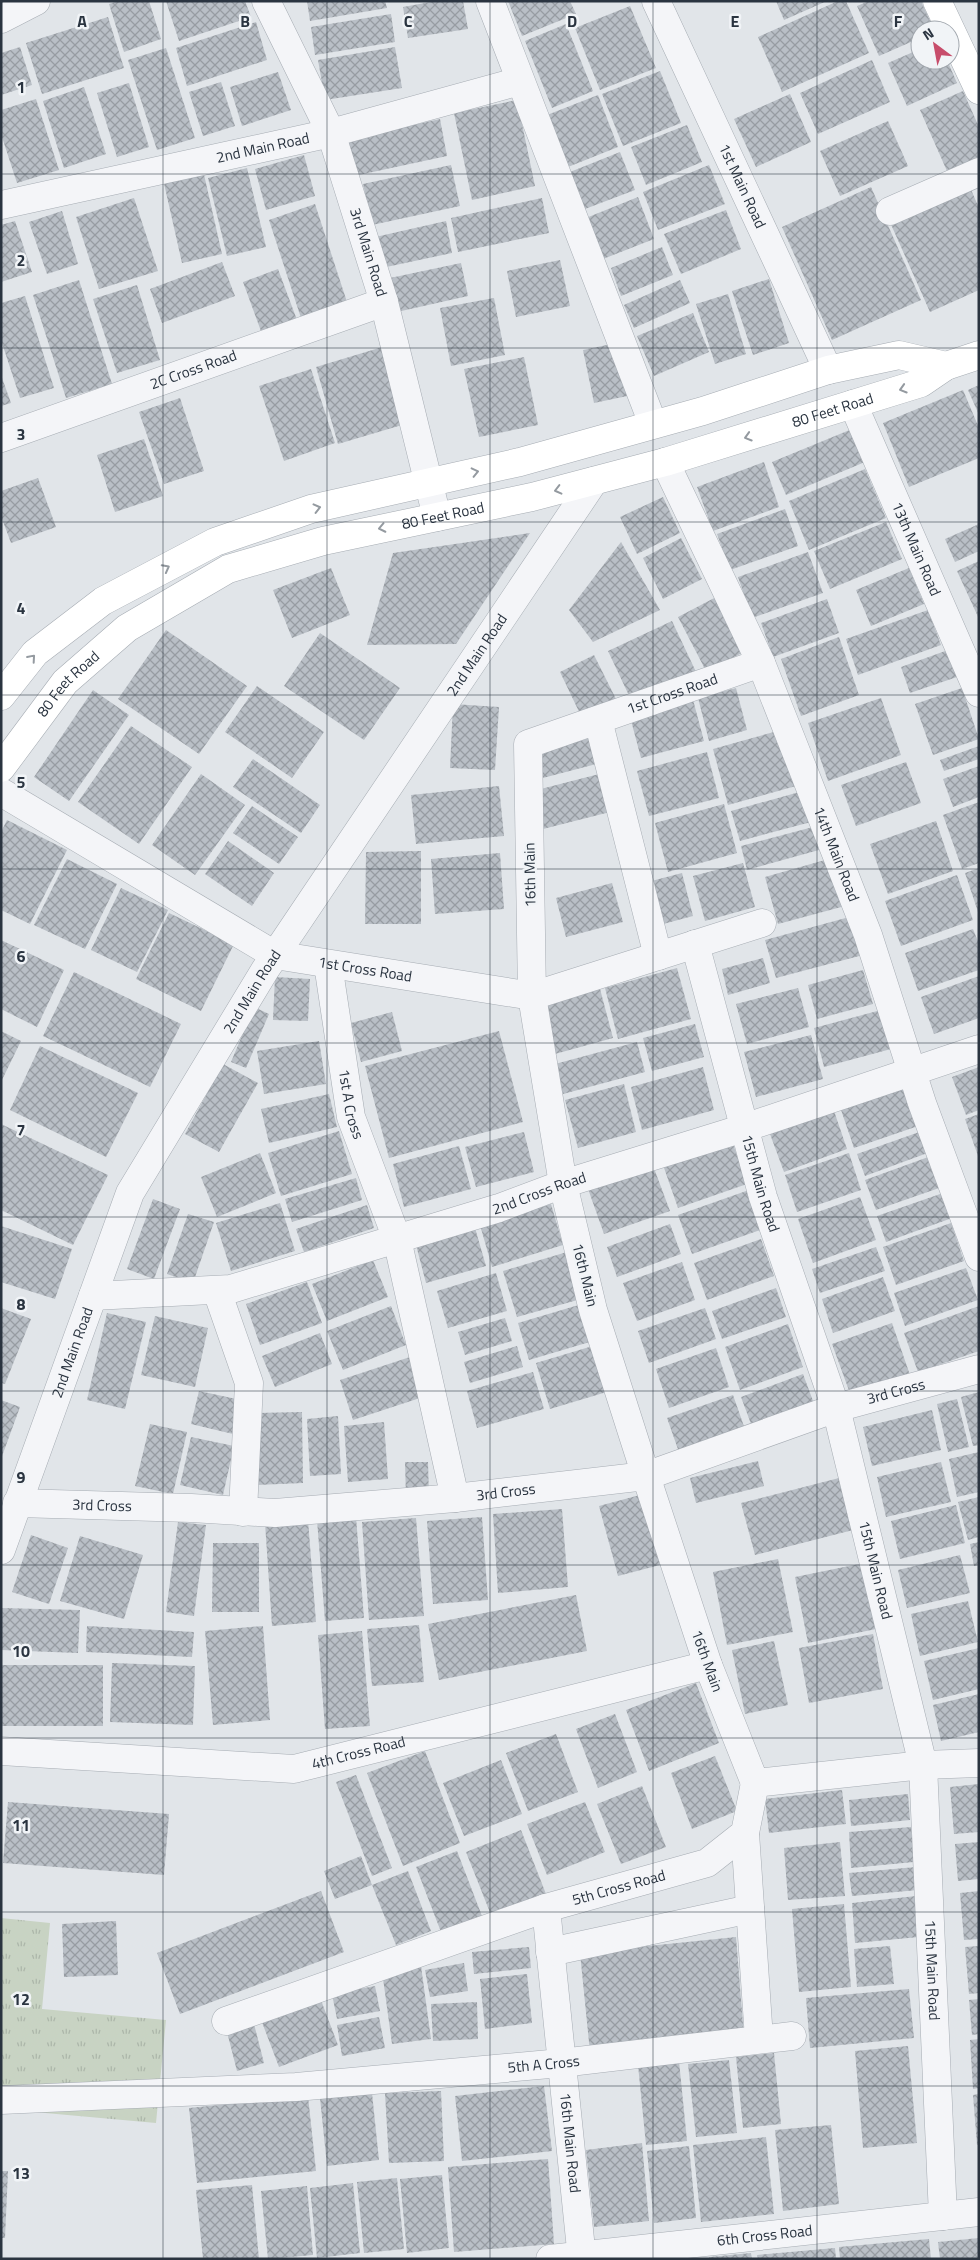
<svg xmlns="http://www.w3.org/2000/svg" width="980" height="2260" font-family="'Titillium Web',sans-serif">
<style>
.grass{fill:url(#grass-tufts)}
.building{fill:url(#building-cross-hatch)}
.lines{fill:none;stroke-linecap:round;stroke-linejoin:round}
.minor-casing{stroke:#a6acb3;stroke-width:29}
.tertiary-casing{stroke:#a6acb3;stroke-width:29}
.secondary-casing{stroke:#a6acb3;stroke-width:29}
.minor{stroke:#f4f5f8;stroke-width:28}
.tertiary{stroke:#f4f5f8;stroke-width:28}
.secondary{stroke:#fff;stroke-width:28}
.oneway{stroke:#949aa0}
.grid{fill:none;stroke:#2a3440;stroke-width:1;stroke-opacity:0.55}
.labels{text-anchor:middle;stroke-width:5;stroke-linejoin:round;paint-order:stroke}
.street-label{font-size:15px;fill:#2a3440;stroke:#f1f4f7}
.grid-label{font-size:16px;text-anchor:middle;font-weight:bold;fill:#2a3440;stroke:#f1f4f7;stroke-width:5;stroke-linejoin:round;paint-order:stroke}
</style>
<defs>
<pattern id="grass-tufts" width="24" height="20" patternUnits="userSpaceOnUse" patternTransform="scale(1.25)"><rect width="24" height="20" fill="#c8d3c3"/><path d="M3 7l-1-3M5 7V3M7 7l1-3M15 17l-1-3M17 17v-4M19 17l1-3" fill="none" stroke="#acb6a9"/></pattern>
<pattern id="building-cross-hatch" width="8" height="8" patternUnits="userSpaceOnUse" patternTransform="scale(1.25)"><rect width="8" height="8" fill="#b9bfc6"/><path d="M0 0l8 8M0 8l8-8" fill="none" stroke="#979ca2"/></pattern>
</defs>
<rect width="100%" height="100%" fill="#e1e5e9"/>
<path class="grass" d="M1,1918L50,1923L42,2009L166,2020L156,2123L1,2109Z"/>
<path class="building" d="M118,1H149L161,39L124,52L109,4Z
M166,1H245L251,17L179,41Z
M307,1H385L387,8L310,21Z
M436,1H463L468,29L408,38L403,7Z
M508,1H570L576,14L522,36Z
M776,1H827L784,20Z
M838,1H846L869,53L782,92L758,37Z
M869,1H921L934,30H920V38L879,56L857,6Z
M630,6L656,68L600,90L575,28Z
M391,14L395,42L315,55L311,27Z
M108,17L124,68L42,94L26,43Z
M256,22L267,60L187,86L176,48Z
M566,24L593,91L552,108L525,41Z
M20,47L32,85L1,95V53Z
M395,47L402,88L325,100L318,60Z
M166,48L195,138L157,150L128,60Z
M920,49V60H947L957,83L907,106L888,63Z
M872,60L890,102L818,134L800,93Z
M660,71L681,123L623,146L602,94Z
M278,72L291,110L242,126L230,87Z
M221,82L235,126L203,136L189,92Z
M129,83L149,147L117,157L97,93Z
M84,87L106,154L64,168L43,101Z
M963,91L979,127V157L947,171L920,110Z
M790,94L811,142L756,167L734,119Z
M598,95L618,147L568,167L547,115Z
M36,99L59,170L17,183L1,134V110Z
M517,100L535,186L472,200L454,113Z
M440,119L447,156L354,176L346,140Z
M888,121L908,166L840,196L820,151Z
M687,125L702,162L646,185L631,147Z
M620,152L635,190L585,209L570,172Z
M304,155L315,196L266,210L255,169Z
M451,165L460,206L372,225L363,184Z
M709,165L725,204L658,230L643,192Z
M247,168L266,247L227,256L208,178Z
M203,170L222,254L182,263L163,179Z
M969,185L979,208V290L930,312L889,220Z
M871,187L921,300L832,340L782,227Z
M638,197L654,239L603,259L586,218Z
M134,198L158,271L99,289L76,217Z
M542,198L549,233L458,252L451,218Z
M315,204L347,302L301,318L269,220Z
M726,210L741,249L681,274L664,234Z
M62,211L78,264L47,274L29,222Z
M15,221L32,272L1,282V225Z
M446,221L452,253L377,269L371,238Z
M662,247L673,275L621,296L611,268Z
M560,260L570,306L516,317L507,271Z
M222,262L235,296L162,323L150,289Z
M461,263L468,296L397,312L390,278Z
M278,269L297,320L262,334L243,282Z
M769,279L789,343L753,355L732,291Z
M79,280L112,384L66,398L33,295Z
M680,280L690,303L634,328L624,305Z
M137,285L160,360L117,373L93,299Z
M728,294L746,354L715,364L696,304Z
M25,296L54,388L20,398L1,340V303Z
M494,298L505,355L451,366L440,308Z
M693,313L709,352L654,376L637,336Z
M621,342L632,395L594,403L583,350Z
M389,345L412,422L338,444L316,367Z
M524,357L538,425L479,437L464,369Z
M311,369L335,443L284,461L259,386Z
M1,375L11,403L1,406Z
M979,385V415L968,390Z
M963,390L979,428V458L909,487L883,423Z
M180,398L204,471L164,484L139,412Z
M852,429L865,462L786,495L772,462Z
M144,439L163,496L115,512L97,455Z
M764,462L779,507L713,531L697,487Z
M865,469L886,518L809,550L789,501Z
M38,478L56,527L11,543L1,516V491Z
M663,497L680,533L637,554L620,517Z
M785,509L798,546L730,570L717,534Z
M886,522L902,559L830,589L814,551Z
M979,524V551L955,562L945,539Z
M530,533L456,644L367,645L393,553Z
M681,538L702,579L663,599L643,558Z
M621,542L660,610L593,642L569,610Z
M808,552L823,593L752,618L738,577Z
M979,561V619L957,571Z
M331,568L350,615L292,638L273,590Z
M909,568L924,604L871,626L856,590Z
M720,595L748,650L706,671L678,617Z
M827,599L839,633L773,657L761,623Z
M928,610L941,645L858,675L846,639Z
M672,621L697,674L633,704L608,651Z
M166,630L247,686L199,754L118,699Z
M320,633L400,688L364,740L284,686Z
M839,637L859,695L801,716L781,659Z
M948,650L957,677L910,693L901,667Z
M594,655L618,703L583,720L560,672Z
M257,686L324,732L292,778L225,732Z
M736,688L747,730L709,741L698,698Z
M962,688L979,739L933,755L915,704Z
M93,690L129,715L69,801L34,777Z
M692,696L704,741L641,758L629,713Z
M881,698L901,755L828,781L808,723Z
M453,704L499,707L495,770L450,768Z
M131,726L192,767L139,844L78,802Z
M781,730L796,786L728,805L713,749Z
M597,736L604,762L539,779L532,754Z
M979,746V759L944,771L940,760Z
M707,752L719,798L649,816L637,771Z
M253,759L320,805L301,833L233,787Z
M906,762L921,803L856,826L841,785Z
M979,766V797L953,807L943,779Z
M607,772L614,811L543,829L533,791Z
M201,774L245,805L195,875L152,845Z
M499,786L504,836L416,844L411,795Z
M803,791L811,822L740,841L731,811Z
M979,802V863L962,869L943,815Z
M724,804L737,853L668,872L655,823Z
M252,806L298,837L279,864L233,833Z
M7,820L67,850L30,924L1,910V832Z
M936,821L953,871L888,894L870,844Z
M813,827L819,850L747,870L741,846Z
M228,841L274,873L252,906L205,874Z
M421,851V924H365L366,852Z
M500,853L504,909L435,914L431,859Z
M832,858L845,906L778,924L765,877Z
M67,859L117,884L85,949L34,925Z
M743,863L755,907L705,921L693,876Z
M979,868V912H978L965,873Z
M682,873L693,916L652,927L640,884Z
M957,875L973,920L901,946L885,901Z
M612,883L623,922L566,937L556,898Z
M121,888L168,910L137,972L91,950Z
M169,913L234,944L201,1011L136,979Z
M853,916L863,955L776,978L765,940Z
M973,929L979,944V970L918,991L905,953Z
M1,940L64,970L37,1027L1,1009Z
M763,958L770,983L728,995L722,969Z
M677,968L691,1019L618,1039L605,988Z
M863,970L873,1004L817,1019L808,985Z
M74,972L181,1024L150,1087L43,1036Z
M979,976V1018L934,1034L921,997Z
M275,977L310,979L308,1021L273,1020Z
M599,985L613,1038L555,1054L541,1001Z
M798,988L809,1027L747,1044L736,1004Z
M254,1007L269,1014L246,1068L231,1062Z
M881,1010L891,1049L824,1067L814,1028Z
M392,1012L402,1051L361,1062L351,1023Z
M695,1024L704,1057L652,1071L643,1038Z
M1,1031L21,1041L1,1082Z
M499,1031L523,1122L389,1158L365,1066Z
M811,1035L823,1079L756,1097L744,1052Z
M319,1041L326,1084L264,1094L257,1051Z
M637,1042L645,1072L563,1094L555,1064Z
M40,1046L138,1093L106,1157L10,1110Z
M223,1064L258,1083L219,1152L185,1134Z
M703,1067L714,1110L642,1130L631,1087Z
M979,1067V1110L966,1115L952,1077Z
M910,1083L924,1124L854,1148L840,1107Z
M624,1084L636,1132L578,1148L565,1100Z
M329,1094L337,1127L269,1143L261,1109Z
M834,1111L847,1149L784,1172L770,1134Z
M979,1114V1156H978L965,1119Z
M1,1124L108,1175L73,1245L1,1210Z
M925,1130L933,1151L865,1176L857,1154Z
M339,1131L352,1174L281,1196L268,1153Z
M524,1132L534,1172L476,1187L465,1147Z
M732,1141L747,1184L678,1208L663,1165Z
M459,1146L471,1189L404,1207L393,1164Z
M260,1153L276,1193L217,1217L201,1177Z
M849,1153L861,1190L797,1212L785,1175Z
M931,1156L942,1187L876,1210L865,1180Z
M652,1163L670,1211L604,1234L587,1186Z
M356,1178L362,1200L292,1222L285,1199Z
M749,1190L763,1229L692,1254L678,1215Z
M943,1193L952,1218L886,1242L877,1216Z
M860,1197L876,1240L813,1263L798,1219Z
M153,1199L180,1209L154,1279L127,1269Z
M280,1203L295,1251L231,1271L216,1223Z
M551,1204L563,1245L492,1267L480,1225Z
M367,1205L374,1228L304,1252L296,1229Z
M188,1214L214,1222L193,1283L167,1274Z
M951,1223L964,1261L896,1285L883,1247Z
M670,1224L681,1254L617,1277L607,1247Z
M1,1226L72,1249L55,1299L1,1282Z
M475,1228L486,1266L426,1283L416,1245Z
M761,1239L774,1276L707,1300L694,1263Z
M876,1247L885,1271L820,1293L812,1269Z
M567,1252L581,1299L517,1317L503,1271Z
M373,1260L388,1297L327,1321L312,1284Z
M682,1262L695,1300L637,1321L623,1283Z
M966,1268L978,1300L905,1326L894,1293Z
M496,1273L507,1311L448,1328L437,1291Z
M883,1277L895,1311L833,1333L822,1299Z
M307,1282L322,1323L260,1345L246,1304Z
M776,1288L786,1317L722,1339L712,1311Z
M582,1304L593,1341L529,1360L518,1323Z
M391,1306L406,1345L343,1370L327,1331Z
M979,1306V1351L918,1372L904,1333Z
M1,1308L31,1319L5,1384L1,1383Z
M705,1308L716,1339L649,1363L638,1331Z
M107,1313L146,1322L125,1409L87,1400Z
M155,1316L208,1328L195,1387L141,1375Z
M505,1318L512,1341L465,1355L458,1332Z
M892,1323L910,1375L851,1396L832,1344Z
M788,1324L803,1367L740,1390L725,1347Z
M320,1333L332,1364L275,1387L262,1356Z
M596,1345L610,1391L550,1409L536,1363Z
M517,1346L523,1367L470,1383L464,1362Z
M716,1348L729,1387L669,1408L656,1369Z
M410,1357L423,1397L353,1420L340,1380Z
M533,1372L544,1409L477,1428L467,1391Z
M803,1374L816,1409L754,1432L741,1397Z
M199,1391L241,1400L233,1434L191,1424Z
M979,1392V1445L973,1446L961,1397Z
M733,1395L746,1432L680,1455L667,1418Z
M957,1399L969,1447L948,1452L937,1404Z
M1,1400L20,1407L1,1459Z
M932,1410L941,1450L872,1466L863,1427Z
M302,1412L303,1483L257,1485L256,1413Z
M338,1416L341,1474L310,1476L307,1419Z
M384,1422L388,1479L348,1482L344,1426Z
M150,1424L187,1432L173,1494L135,1486Z
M191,1437L234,1446L223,1495L180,1485Z
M979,1452V1492L957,1497L949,1459Z
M758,1461L764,1486L696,1503L690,1478Z
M405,1462H428L429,1497L406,1498Z
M941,1462L951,1502L886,1517L877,1477Z
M843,1477L857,1529L755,1555L741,1503Z
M640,1495L660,1565L618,1576L599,1506Z
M979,1497V1537L968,1540L958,1502Z
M956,1505L965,1543L900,1559L891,1521Z
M562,1509L568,1587L498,1593L493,1514Z
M356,1517L364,1618L325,1621L317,1520Z
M482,1517L488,1600L433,1604L427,1521Z
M416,1518L424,1616L369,1620L362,1522Z
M308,1520L316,1622L272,1626L265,1523Z
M178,1522L206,1525L194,1616L166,1612Z
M31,1535L68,1548L49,1604L12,1592Z
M80,1536L143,1555L124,1619L60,1601Z
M979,1542V1565L974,1566L970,1544Z
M213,1543H259V1612H212Z
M960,1555L970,1593L907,1608L898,1570Z
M778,1559L793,1632L727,1645L713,1572Z
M864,1563L876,1629L808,1643L795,1577Z
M576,1595L587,1651L439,1680L428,1624Z
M968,1601L978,1642L920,1656L911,1614Z
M1,1608L80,1610L78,1653L1,1650Z
M419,1625L424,1682L372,1686L367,1629Z
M87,1626L194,1632L192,1657L86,1652Z
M263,1626L270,1720L213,1725L205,1631Z
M362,1631L370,1726L325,1729L318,1635Z
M873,1634L883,1689L809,1703L799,1648Z
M774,1641L788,1705L745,1714L732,1650Z
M979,1648V1689L933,1700L924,1661Z
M112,1663L195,1666L193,1725L110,1722Z
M1,1665H103V1726H1Z
M696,1683L719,1743L649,1771L626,1710Z
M979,1694V1732L941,1741L933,1705Z
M615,1714L637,1772L598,1788L576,1729Z
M556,1734L578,1792L528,1811L506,1753Z
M425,1751L460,1843L403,1866L367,1773Z
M715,1756L737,1811L692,1829L671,1773Z
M501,1760L522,1814L464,1836L443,1783Z
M356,1775L392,1868L372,1876L336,1782Z
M979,1784V1832L954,1834L950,1787Z
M642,1786L666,1847L621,1864L597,1804Z
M842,1790L846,1824L769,1833L765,1799Z
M908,1794L910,1820L851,1826L849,1800Z
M8,1802L169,1814L164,1875L3,1863Z
M585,1802L605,1852L547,1875L527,1824Z
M911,1827L914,1862L851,1868L849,1832Z
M521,1830L546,1894L491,1915L466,1852Z
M840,1842L845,1896L788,1900L784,1848Z
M979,1842V1879L958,1881L955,1844Z
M457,1851L482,1916L441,1932L416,1867Z
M361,1856L372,1885L408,1871L431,1931L396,1945L372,1885L335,1899L324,1871Z
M916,1867L918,1890L852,1896L849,1873Z
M321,1891L344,1952L180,2014L157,1953Z
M979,1891V1939L964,1940L960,1893Z
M916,1896L919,1937L855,1943L852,1903Z
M844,1904L851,1987L799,1992L792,1909Z
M116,1921L118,1975L64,1977L62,1924Z
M736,1937L744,2036L590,2052L580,1953Z
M890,1946L894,1984L857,1987L854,1949Z
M979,1946V1993L969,1994L965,1947Z
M529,1947L531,1968L474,1974L472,1952Z
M464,1963L468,1991L430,1997L425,1970Z
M421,1966L431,2039L392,2044L382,1971Z
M527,1974L532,2023L485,2029L480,1979Z
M375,1986L380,2011L337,2019L332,1994Z
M909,1989L914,2038L810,2048L806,1998Z
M319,1995L338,2045L279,2067L260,2017Z
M979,1999V2034L972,2035L969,2000Z
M477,2002L478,2039L433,2041L431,2004Z
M379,2017L385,2048L342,2056L337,2025Z
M253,2020L264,2063L237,2071L226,2028Z
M979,2039V2088L973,2089L970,2040Z
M908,2046L917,2143L863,2148L855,2051Z
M774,2053L781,2124L743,2128L736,2057Z
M729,2060L737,2133L696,2137L688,2064Z
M679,2061L687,2141L646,2145L638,2065Z
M544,2086L552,2151L462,2161L455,2096Z
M441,2091L444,2161L389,2163L385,2093Z
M372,2093L379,2160L327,2166L320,2098Z
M979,2094V2145H977L973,2095Z
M308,2096L316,2171L197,2183L189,2108Z
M831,2125L839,2204L783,2211L775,2130Z
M766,2137L774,2214L701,2222L693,2145Z
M642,2143L649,2221L594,2227L586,2150Z
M689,2146L696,2218L654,2223L647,2151Z
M548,2159L554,2244L454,2252L448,2167Z
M1,2171H8L5,2238H1Z
M442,2175L449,2248L407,2253L400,2179Z
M397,2178L404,2249L364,2253L357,2182Z
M353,2183L360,2253L317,2258L310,2188Z
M252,2185L259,2259H203L196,2190Z
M307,2186L313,2255L268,2259L261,2191Z
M979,2238V2259H940L938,2242Z
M929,2239L931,2259H840L839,2247Z
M835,2248L836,2259H758L757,2255Z
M751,2253L752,2259H709V2257Z"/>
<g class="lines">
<defs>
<g id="minor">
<path id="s1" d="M266,1L331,133L384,302L437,517"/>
<path d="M490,1L653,424"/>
<path id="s2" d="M656,1L828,370"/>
<path d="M1,19L36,1"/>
<path id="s3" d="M1,205L331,133L520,81"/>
<path d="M890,211L979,172"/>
<path id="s4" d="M853,404L979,693"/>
<path id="s5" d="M1,438L384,302"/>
<path id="s6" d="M665,462L761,663L795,749L868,935L922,1103L979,1257"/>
<path d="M598,720L658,956"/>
<path id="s7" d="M1,792L275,955L532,996L762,923"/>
<path id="s8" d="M695,944L763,1197L836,1408L923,1765L943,2216"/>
<path id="s9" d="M328,964L351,1117L397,1239L455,1498"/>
<path d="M217,1291L249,1383L243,1512"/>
<path id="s10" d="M93,1296L231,1289L499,1208L563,1184L744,1128L979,1049"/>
<path id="s11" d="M17,1503L191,1508L275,1513L455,1498L646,1476L836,1408L979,1369"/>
<path id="s12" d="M1,1751L294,1769L708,1665"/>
<path id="s13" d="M755,1783L708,1665L646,1476L593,1310L563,1184L532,996L528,744L761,663"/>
<path d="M745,1833L759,2039"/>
<path id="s14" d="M546,1908L582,2259"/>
<path d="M550,1952L750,1909"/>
<path id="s15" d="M226,2021L546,1908L707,1863L745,1833L755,1783L923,1765L979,1763"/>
<path id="s16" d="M1,2100L296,2087L561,2063L792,2036"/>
<path id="s17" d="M550,2259L979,2212"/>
</g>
<g id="tertiary">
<path id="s18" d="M1,1550L130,1193L265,970L594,481"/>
</g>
<g id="secondary">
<path d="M937,1L979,90"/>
<path d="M1,696L35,653L103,601L215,542L311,509L520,462L703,411L828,370L899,355L946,366"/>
<path id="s19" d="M1,768L65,682L127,628L228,569L323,541L532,497L665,462L921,383L946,366L979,355"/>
</g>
</defs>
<use href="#minor" class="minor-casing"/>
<use href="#tertiary" class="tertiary-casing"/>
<use href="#secondary" class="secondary-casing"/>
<use href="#minor" class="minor"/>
<use href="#tertiary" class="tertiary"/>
<use href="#secondary" class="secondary"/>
</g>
<defs><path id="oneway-chevron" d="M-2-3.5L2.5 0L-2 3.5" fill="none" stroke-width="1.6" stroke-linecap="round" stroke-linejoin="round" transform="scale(1.25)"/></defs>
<g class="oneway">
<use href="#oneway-chevron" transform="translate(903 389) rotate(163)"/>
<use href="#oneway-chevron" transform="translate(748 437) rotate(163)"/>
<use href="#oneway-chevron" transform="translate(475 472) rotate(-13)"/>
<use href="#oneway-chevron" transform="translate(558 490) rotate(166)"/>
<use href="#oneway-chevron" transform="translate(317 508) rotate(-14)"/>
<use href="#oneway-chevron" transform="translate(382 528) rotate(168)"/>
<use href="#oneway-chevron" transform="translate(166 568) rotate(-28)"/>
<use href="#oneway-chevron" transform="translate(32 658) rotate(-49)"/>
</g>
<path class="grid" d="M163,1V2259M327,1V2259M490,1V2259M653,1V2259M817,1V2259M1,174H979M1,348H979M1,522H979M1,695H979M1,869H979M1,1043H979M1,1217H979M1,1391H979M1,1565H979M1,1738H979M1,1912H979M1,2086H979"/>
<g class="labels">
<g class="street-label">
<text dy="5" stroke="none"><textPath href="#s3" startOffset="268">2nd Main Road</textPath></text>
<text dy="5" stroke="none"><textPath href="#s2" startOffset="204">1st Main Road</textPath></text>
<text dy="5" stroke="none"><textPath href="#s1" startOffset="272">3rd Main Road</textPath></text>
<text dy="5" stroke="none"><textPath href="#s5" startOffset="204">2C Cross Road</textPath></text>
<text dy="5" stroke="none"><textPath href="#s19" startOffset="932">80 Feet Road</textPath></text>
<text dy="5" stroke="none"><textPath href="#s19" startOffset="528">80 Feet Road</textPath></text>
<text dy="5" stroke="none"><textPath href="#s4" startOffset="158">13th Main Road</textPath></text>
<text dy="5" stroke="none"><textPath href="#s18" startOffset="1020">2nd Main Road</textPath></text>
<text dy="5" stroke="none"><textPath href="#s19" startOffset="108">80 Feet Road</textPath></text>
<text dy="5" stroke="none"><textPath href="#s13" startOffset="1225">1st Cross Road</textPath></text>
<text dy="5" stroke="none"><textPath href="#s6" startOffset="428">14th Main Road</textPath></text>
<text transform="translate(530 875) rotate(-91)" y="5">16th Main</text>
<text dy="5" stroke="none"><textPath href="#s7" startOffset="410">1st Cross Road</textPath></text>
<text dy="5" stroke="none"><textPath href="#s18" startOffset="615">2nd Main Road</textPath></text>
<text dy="5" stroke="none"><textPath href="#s9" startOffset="142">1st A Cross</textPath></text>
<text dy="5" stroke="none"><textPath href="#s8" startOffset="248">15th Main Road</textPath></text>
<text dy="5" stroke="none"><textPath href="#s10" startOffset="461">2nd Cross Road</textPath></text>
<text transform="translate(585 1275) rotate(76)" y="5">16th Main</text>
<text dy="5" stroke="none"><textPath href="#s18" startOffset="210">2nd Main Road</textPath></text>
<text dy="5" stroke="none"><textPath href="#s11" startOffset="895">3rd Cross</textPath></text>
<text dy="5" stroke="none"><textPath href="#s11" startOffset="490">3rd Cross</textPath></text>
<text dy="5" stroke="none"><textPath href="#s11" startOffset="85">3rd Cross</textPath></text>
<text dy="5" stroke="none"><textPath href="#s8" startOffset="652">15th Main Road</textPath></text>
<text transform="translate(707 1661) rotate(70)" y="5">16th Main</text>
<text dy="5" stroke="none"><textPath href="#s12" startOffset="360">4th Cross Road</textPath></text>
<text dy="5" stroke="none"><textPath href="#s15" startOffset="415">5th Cross Road</textPath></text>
<text dy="5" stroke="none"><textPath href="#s8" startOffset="1058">15th Main Road</textPath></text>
<text dy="5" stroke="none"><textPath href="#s16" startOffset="544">5th A Cross</textPath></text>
<text dy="5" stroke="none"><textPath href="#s14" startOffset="236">16th Main Road</textPath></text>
<text dy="5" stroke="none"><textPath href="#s17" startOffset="216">6th Cross Road</textPath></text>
</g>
</g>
<g class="grid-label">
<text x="82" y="27">A</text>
<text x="245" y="27">B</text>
<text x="408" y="27">C</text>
<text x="572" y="27">D</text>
<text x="735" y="27">E</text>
<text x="898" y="27">F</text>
<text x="21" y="93">1</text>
<text x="21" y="266">2</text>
<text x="21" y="440">3</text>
<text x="21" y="614">4</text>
<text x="21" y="788">5</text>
<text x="21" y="962">6</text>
<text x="21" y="1136">7</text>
<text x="21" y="1310">8</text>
<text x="21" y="1483">9</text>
<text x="21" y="1657">10</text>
<text x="21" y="1831">11</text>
<text x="21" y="2005">12</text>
<text x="21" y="2179">13</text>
</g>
<rect width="980" height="2260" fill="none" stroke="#2a3440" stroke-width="5"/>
<g transform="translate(935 45) rotate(328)"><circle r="24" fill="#f1f4f7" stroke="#a1a7ae"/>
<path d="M0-4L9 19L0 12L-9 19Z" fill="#c74d6b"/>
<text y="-8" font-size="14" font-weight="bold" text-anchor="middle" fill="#2a3440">N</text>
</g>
</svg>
